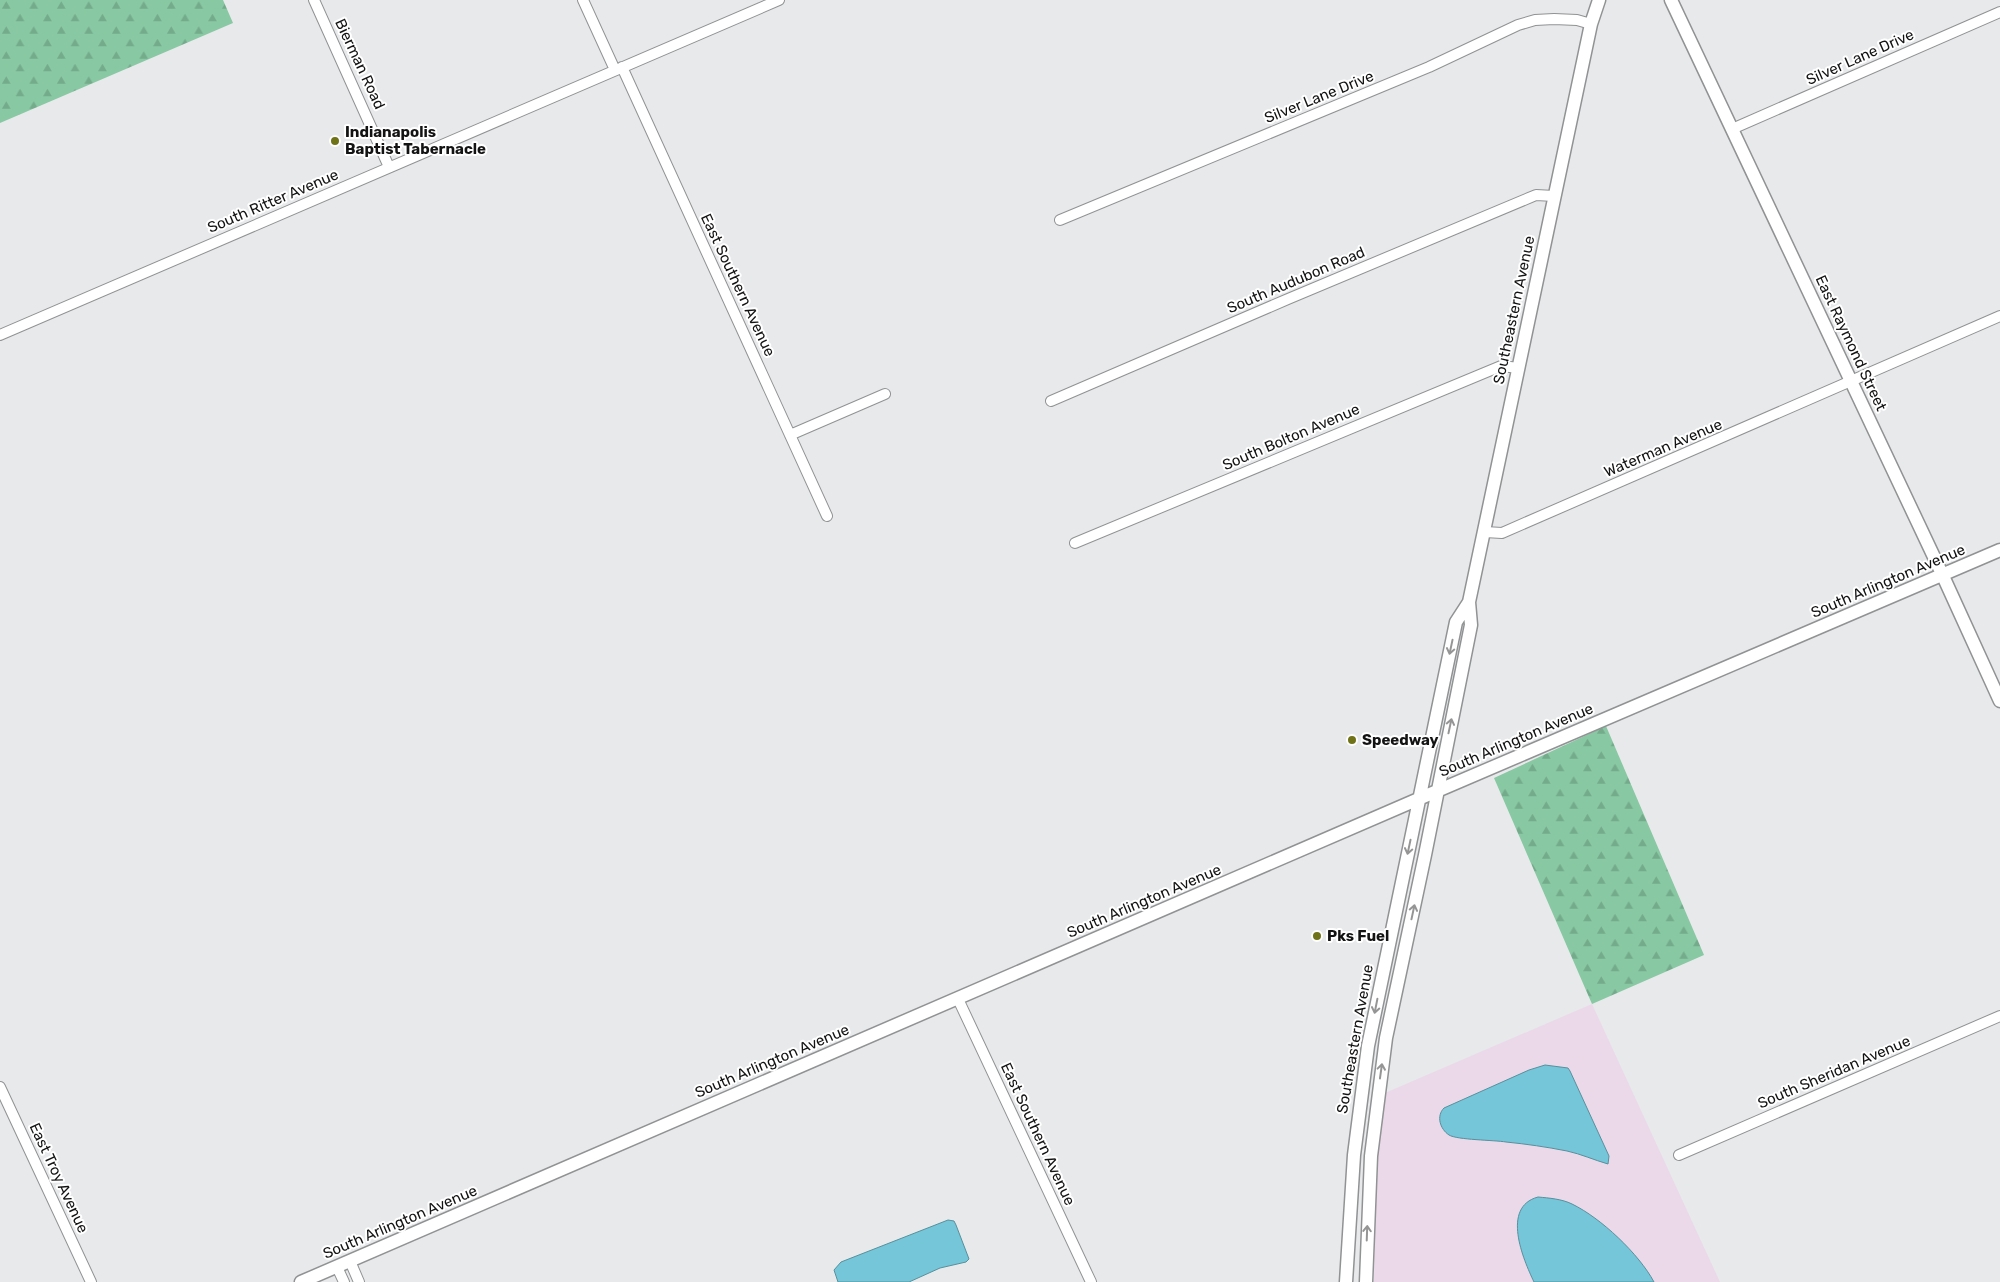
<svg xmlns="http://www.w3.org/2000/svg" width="2000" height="1282" font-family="Rubik,sans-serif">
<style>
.industrial{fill:#ebd9ea}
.forest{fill:url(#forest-firs)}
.water{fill:#74c6d8;stroke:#57909d}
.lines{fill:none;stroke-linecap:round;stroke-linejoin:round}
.minor-casing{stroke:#909293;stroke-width:12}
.major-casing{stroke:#909293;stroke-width:15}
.minor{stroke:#fff;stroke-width:10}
.major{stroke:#fff;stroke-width:12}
.oneway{stroke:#959595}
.poi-dot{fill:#6f7217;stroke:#fff;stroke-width:2}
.labels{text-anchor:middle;stroke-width:4;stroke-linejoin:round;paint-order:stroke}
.street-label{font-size:15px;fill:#131314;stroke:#fff}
.poi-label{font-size:15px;font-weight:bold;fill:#131314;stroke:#fff;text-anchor:start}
</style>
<defs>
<pattern id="forest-firs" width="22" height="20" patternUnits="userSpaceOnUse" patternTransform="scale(1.25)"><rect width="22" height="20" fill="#88c8a3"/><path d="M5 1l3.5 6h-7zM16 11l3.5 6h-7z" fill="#74ab8b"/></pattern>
</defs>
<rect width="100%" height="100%" fill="#e7e9eb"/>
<path class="industrial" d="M1592,1004L1720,1282H1374L1378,1096Z"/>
<path class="forest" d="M0,0H223L233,23L0,123Z
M1606,726L1704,955L1592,1004L1494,778Z"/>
<path class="water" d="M1545,1065L1568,1068L1570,1071L1609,1156L1608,1164C1594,1160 1581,1154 1567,1151C1547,1147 1526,1144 1506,1142C1494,1140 1457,1140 1449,1135C1440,1129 1436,1116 1444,1108L1529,1070Z
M1538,1197C1549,1198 1562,1199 1572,1204C1601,1218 1639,1254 1654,1282H1534C1523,1259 1501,1207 1538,1197Z
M948,1220L954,1221L956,1225L969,1259L966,1262L940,1268L909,1282H838L834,1270L841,1262Z"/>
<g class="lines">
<defs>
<path id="minor" d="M314,0L389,167
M583,0L615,70
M622,67L827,516
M1732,129L2000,12
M1060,220L1429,67L1518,25L1535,20L1554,19L1577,20L1591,24
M0,335L779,0
M1051,401L1288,299L1536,195L1554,196
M790,435L885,394
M1485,532L1502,533L2000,316
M1075,543L1501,366L1519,368
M958,999L1091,1282
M0,1087L91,1282
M1679,1155L2000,1016
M350,1261L359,1282
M337,1267L344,1282"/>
<path id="major" d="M1671,0L1943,576L2000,701
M301,1282L1437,791L2000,550
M1346,1282L1354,1155L1368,1046L1456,622L1469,602
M1366,1282L1371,1156L1386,1038L1425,855L1471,625L1469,602L1591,24L1599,0"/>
</defs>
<use href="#minor" class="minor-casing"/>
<use href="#major" class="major-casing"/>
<use href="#minor" class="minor"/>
<use href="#major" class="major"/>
</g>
<defs><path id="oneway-shaft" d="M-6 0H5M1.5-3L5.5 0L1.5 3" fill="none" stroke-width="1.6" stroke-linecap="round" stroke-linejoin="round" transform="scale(1.25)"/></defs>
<g class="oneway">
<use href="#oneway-shaft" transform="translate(1451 647) rotate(102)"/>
<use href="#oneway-shaft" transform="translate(1450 726) rotate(-78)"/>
<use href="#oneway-shaft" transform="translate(1409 847) rotate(102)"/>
<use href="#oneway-shaft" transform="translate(1413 912) rotate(-78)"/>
<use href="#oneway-shaft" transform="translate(1376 1006) rotate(101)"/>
<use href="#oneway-shaft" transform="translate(1381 1071) rotate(-82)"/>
<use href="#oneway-shaft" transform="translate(1367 1233) rotate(-88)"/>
</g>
<g class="poi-dot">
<circle cx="335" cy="141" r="5"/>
<circle cx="1352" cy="740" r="5"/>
<circle cx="1317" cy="936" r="5"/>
</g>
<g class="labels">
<g class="street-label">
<text transform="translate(1860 57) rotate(-24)" y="5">Silver Lane Drive</text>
<text transform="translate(360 64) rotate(65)" y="5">Bierman Road</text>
<text transform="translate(1319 97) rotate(-22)" y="5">Silver Lane Drive</text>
<text transform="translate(273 201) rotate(-23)" y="5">South Ritter Avenue</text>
<text transform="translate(1296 280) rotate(-23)" y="5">South Audubon Road</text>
<text transform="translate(738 285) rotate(65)" y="5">East Southern Avenue</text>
<text transform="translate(1514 310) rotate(-78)" y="5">Southeastern Avenue</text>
<text transform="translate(1851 343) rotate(65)" y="5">East Raymond Street</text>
<text transform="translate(1291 437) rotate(-23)" y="5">South Bolton Avenue</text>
<text transform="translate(1663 448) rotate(-23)" y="5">Waterman Avenue</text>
<text transform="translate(1888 581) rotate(-23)" y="5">South Arlington Avenue</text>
<text transform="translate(1516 740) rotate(-23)" y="5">South Arlington Avenue</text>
<text transform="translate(1144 901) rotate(-23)" y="5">South Arlington Avenue</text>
<text transform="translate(1355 1039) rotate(-80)" y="5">Southeastern Avenue</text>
<text transform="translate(772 1061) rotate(-23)" y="5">South Arlington Avenue</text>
<text transform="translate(1834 1072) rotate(-23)" y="5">South Sheridan Avenue</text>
<text transform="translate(1038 1134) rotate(65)" y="5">East Southern Avenue</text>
<text transform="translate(59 1178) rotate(65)" y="5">East Troy Avenue</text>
<text transform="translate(400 1222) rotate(-23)" y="5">South Arlington Avenue</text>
</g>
<g class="poi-label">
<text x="345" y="137">Indianapolis<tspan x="345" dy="17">Baptist Tabernacle</tspan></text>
<text x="1362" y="745">Speedway</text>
<text x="1327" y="941">Pks Fuel</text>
</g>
</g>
</svg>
